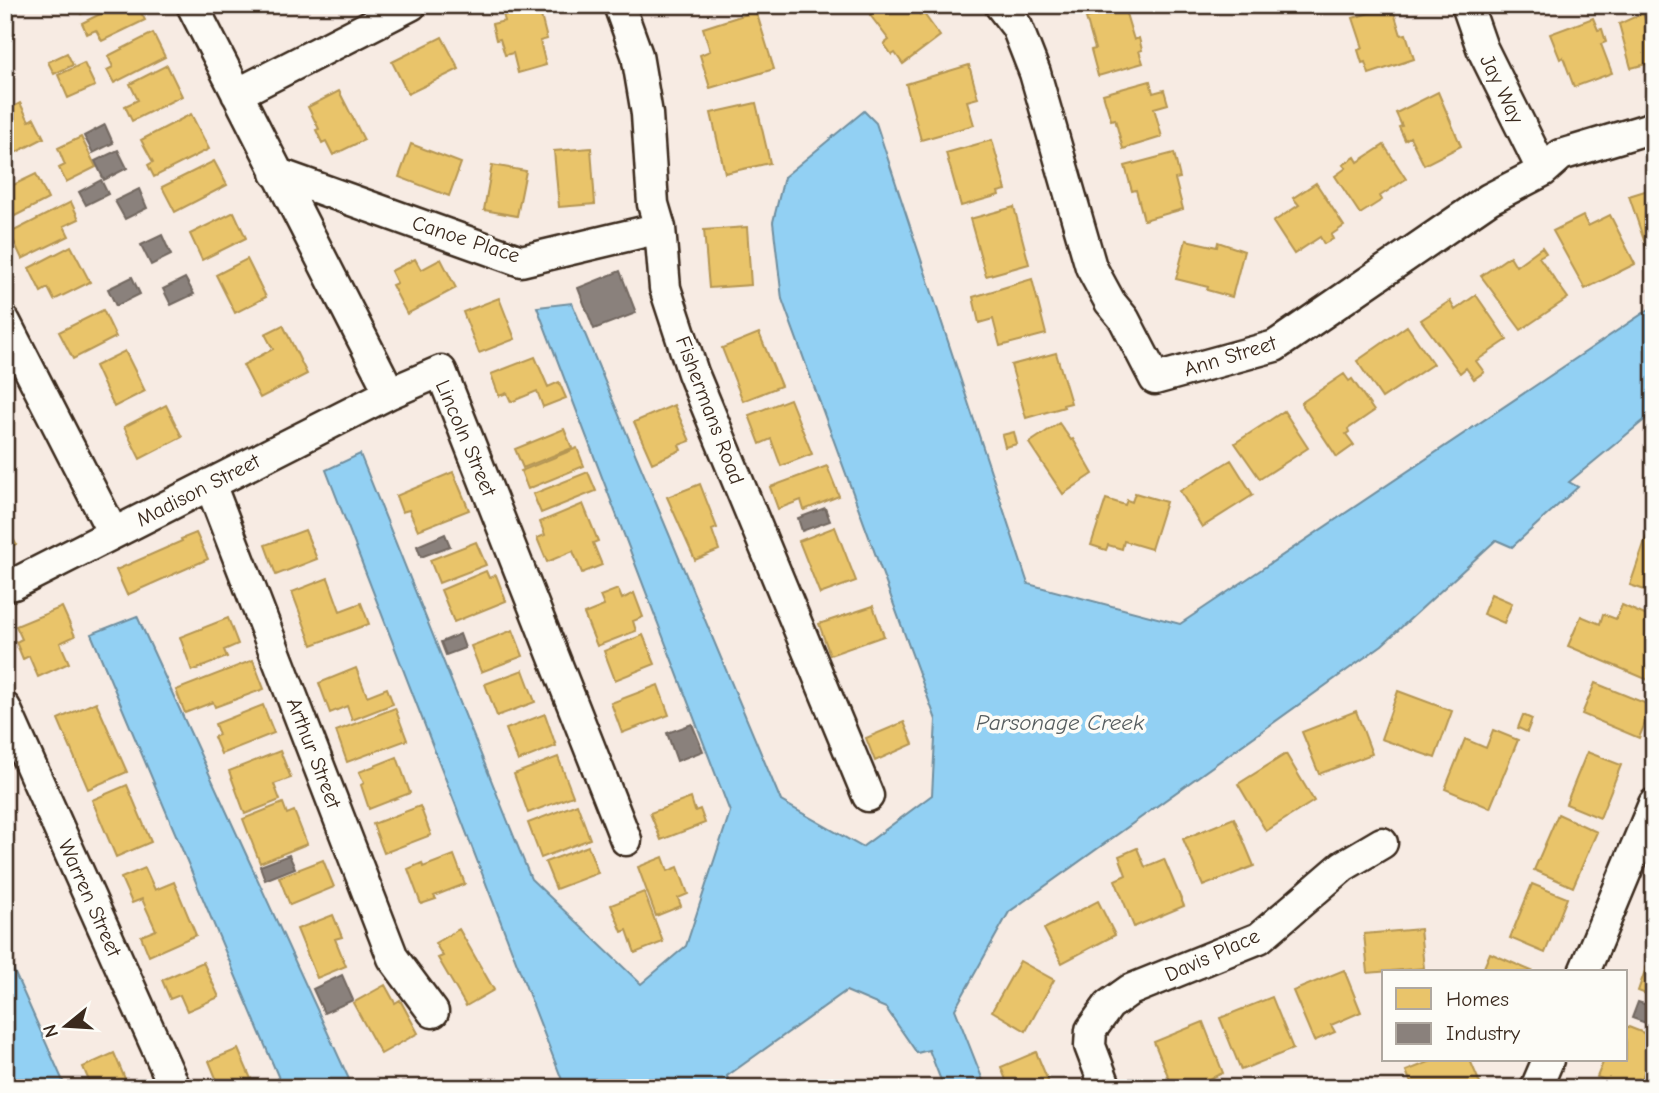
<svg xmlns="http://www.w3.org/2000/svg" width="1659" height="1093" font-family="'Comic Neue',sans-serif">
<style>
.water{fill:#92d0f3;stroke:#6f8e9e;stroke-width:2}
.homes{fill:#e9c46a;stroke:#b59653;stroke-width:2}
.industry{fill:#8a817c;stroke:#726760;stroke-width:2}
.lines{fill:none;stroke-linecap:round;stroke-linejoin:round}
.street-casing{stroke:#3b2a1e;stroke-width:35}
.street{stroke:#fdfcf7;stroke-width:30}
.labels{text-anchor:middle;stroke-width:7;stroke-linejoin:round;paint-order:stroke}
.street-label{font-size:21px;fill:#3b2a1e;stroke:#fdfcf7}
.water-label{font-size:23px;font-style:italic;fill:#555c5e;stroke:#fdfcf7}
</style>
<rect width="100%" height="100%" fill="#f7ebe3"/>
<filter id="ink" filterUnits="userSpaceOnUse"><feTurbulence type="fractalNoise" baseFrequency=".0143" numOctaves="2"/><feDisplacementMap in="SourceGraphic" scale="14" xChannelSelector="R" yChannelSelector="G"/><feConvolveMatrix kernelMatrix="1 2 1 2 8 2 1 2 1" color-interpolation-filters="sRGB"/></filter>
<g filter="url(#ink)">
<path class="water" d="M864,111L876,123L1028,584L1180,624L1654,306V412L1569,482L1578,487L1512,547L1496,540L1382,645L1009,912L955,1009L986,1088H944L929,1050L917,1053L886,1008L846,991L727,1076L731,1088H549L562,1080L326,470L360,454L531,879L641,984L686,946L730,812L537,307L572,303L781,801L862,847L932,795L936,720L782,299L773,222L784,177Z
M137,616L353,1088H283L91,634Z
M5,951L66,1088H18L5,1060Z"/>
<path class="homes" d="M77,5H101L81,14Z
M118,5H137L145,20L102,41L96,30L87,34L82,23Z
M500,5H530L532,14L540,12L547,39L540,41L546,65L518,73L513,53L505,55L500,39L496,40L492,24L505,21Z
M883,5H913L921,16L924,14L940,36L903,64L895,53L892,55L884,44L889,40L870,15Z
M1392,6L1401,35L1406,34L1414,59L1369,74L1365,62L1362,63L1358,50L1363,48L1353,18Z
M1124,7L1134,40L1139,38L1142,50L1139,51L1143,63L1098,76L1091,50L1095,49L1086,18Z
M756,11L774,69L710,88L700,55L710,51L703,28Z
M1643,13L1645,19L1654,16V62L1631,68L1619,24Z
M1593,18L1598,30L1602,29L1606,42L1601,44L1612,73L1574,87L1563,57L1560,59L1550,34Z
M153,33L165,57L114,83L107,70L113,67L108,56Z
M442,37L459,69L408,94L392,62Z
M67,53L73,65L54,74L48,62Z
M84,63L95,86L68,98L58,75Z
M167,65L182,96L132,121L125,106L138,100L130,84Z
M969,65L978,98L967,101L974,125L921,140L906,84Z
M6,73L12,86L5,90V74Z
M1150,81L1153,93L1164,90L1168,104L1154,108L1162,137L1123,149L1115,119L1111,120L1103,94Z
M339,91L364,140L333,155L326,141L322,143L316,130L319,129L308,107Z
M1438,92L1461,146L1424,165L1410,137L1405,140L1399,127L1402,126L1396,113Z
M20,103L29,121L34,118L44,138L5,158V111Z
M756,103L770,163L725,173L711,113Z
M191,114L209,149L154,177L148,165L153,162L141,140Z
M81,137L96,167L66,182L59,168L65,165L58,148Z
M992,140L1006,190L998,192L999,195L961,206L946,153Z
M411,144L461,163L449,196L399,177Z
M1384,145L1406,179L1380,196L1382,200L1360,214L1335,176L1346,168L1343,165L1355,157L1358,162Z
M591,148L595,204L559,207L554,151Z
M1174,153L1180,178L1175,179L1183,209L1144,220L1136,190L1132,191L1125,166Z
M214,161L227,185L175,212L162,187Z
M492,165L526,171L517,216L484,210Z
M36,174L48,199L5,221V189Z
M1316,183L1344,226L1331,235L1333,239L1324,244L1320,237L1294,254L1273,222L1299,205L1293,198Z
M1654,188V256L1650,258L1629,196Z
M71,202L79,219L64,226L69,236L22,259L10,233Z
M1014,207L1029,264L986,276L970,219Z
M234,212L246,238L202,260L190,234Z
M1610,215L1635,264L1585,289L1553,231L1583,216L1588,226Z
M747,227L751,285L709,288L704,230Z
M1186,240L1217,247L1218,242L1244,251L1232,297L1207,290L1208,287L1176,279Z
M71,246L90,282L54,300L48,288L41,292L29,268Z
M1542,247L1546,253L1539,257L1568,298L1521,330L1481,276L1510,256L1516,266Z
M247,259L266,297L235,313L216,275Z
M415,259L421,270L441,259L456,288L407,314L392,285L397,283L391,271Z
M1032,279L1046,334L1000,346L993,319L979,323L973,297Z
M1476,295L1507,340L1476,361L1484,372L1474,379L1466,368L1460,373L1421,320L1450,301L1455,310Z
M499,298L515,339L479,353L463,312Z
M103,310L116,337L73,359L59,332Z
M283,325L307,374L260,398L243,365L273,349L265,334Z
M1407,326L1433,364L1382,398L1357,361Z
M759,333L781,386L743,401L722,348Z
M125,351L145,391L114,407L95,366Z
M1056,353L1071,403L1063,405L1064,407L1026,418L1011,365Z
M535,357L548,387L559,382L566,398L543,407L537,391L511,402L507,393L499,396L491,374Z
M1344,374L1349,381L1352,379L1374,411L1348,429L1349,432L1346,434L1354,445L1337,457L1301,403Z
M790,399L812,454L781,466L771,439L760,444L749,415Z
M166,405L182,437L140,459L124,427Z
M674,405L690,441L679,445L681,450L652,463L634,422Z
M1284,411L1308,448L1260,479L1235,443Z
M1059,423L1071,440L1073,439L1093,474L1063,494L1029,443Z
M564,429L572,448L523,468L515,449Z
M1014,432L1017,444L1005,447L1002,435Z
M577,448L584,466L528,489L521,471Z
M1231,460L1253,495L1202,527L1180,491Z
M827,466L839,496L804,510L801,500L778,509L770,487Z
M453,472L469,510L418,530L409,510L402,512L396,496Z
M588,472L596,491L541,513L533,494Z
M700,484L717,528L712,530L719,550L695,560L667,497Z
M1135,493L1166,502L1151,549L1124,541L1122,549L1108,545L1106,550L1091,545L1106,499L1125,505L1127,500L1132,502Z
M583,504L598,541L593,543L602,565L582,573L573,551L547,562L537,538L545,535L540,522Z
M5,524L16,544L5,549V553Z
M835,527L856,581L820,594L799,541Z
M1649,529L1654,531V593L1630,585Z
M305,530L317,559L276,575L265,545Z
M196,533L208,559L127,595L116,570L182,541L181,539Z
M476,542L486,565L439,583L430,560Z
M486,571L489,578L496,575L506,601L454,622L441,590Z
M328,578L340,611L361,603L369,624L312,645L292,592Z
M618,589L622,599L634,593L643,617L633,621L636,631L597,646L584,614L604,606L600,596Z
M1491,594L1512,603L1504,623L1483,614Z
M1622,605L1654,619V638L1648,649L1654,652L1653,682L1568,646L1581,616L1600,624L1603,614L1616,619Z
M873,606L884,636L830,655L819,624Z
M62,607L75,636L60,643L69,663L38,677L29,656L23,659L16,642L22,639L16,626Z
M228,618L238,644L224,650L227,657L192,671L180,637Z
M513,630L523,656L481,672L471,646Z
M643,635L655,664L615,680L604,651Z
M253,660L264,689L215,707L213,702L185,713L176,690Z
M356,668L367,696L387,688L393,704L352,720L347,706L330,713L319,683Z
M523,670L535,702L497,716L485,684Z
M1595,683L1652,706L1639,738L1582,714Z
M658,685L669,715L622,733L611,703Z
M1398,691L1452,711L1435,758L1381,739Z
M96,702L127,772L88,789L58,719Z
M263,705L274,733L221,754L214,737L219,735L215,724Z
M395,708L407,740L347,762L336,731Z
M1356,711L1372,754L1319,774L1302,732Z
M545,714L556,746L518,761L506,729Z
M1523,715L1532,719L1527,732L1518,728Z
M904,722L913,744L875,761L866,738Z
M1493,730L1518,740L1490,808L1445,789L1465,739L1486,748Z
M280,751L291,778L274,784L280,800L245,814L229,771Z
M1587,752L1621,765L1600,818L1566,804Z
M1286,754L1314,801L1266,831L1238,784Z
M397,757L410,793L369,809L361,785L364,783L359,772Z
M558,757L573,796L528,813L514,774Z
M127,785L151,842L116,857L92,800Z
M691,798L695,811L700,809L705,823L661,840L650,813Z
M283,803L287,814L294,811L307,844L260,863L243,819Z
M577,804L590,839L541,858L528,823Z
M420,806L431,835L384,853L373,824Z
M1558,814L1597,832L1573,887L1534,870Z
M1234,818L1254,866L1203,886L1183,839Z
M588,846L598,873L556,889L545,862Z
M1137,848L1145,867L1164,859L1184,906L1134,927L1115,880L1126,875L1119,856Z
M454,855L465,884L434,896L436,899L421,904L408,869L422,863L423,867Z
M663,857L668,871L678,867L688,894L678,898L681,906L656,916L638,867Z
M323,860L334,887L290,905L279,877Z
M145,868L155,890L174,882L196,935L149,956L141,936L156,930L142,899L132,903L121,878Z
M1532,884L1567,898L1545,953L1510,938Z
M644,892L663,942L635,953L627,930L622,932L611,905Z
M1098,901L1115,935L1062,963L1044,929Z
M333,915L342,937L335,939L346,966L317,978L297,929Z
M459,929L494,990L466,1006L438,958L443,956L435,943Z
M1420,929L1424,968L1368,973L1364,934Z
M1490,953L1534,972H1482Z
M1020,961L1054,980L1026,1031L992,1011Z
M203,962L219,997L187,1011L180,995L170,999L162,980Z
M1647,965L1654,967V997L1638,991Z
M1344,970L1361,1012L1331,1025L1335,1032L1314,1041L1293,991Z
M385,985L395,1003L400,1000L418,1033L381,1054L353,1003Z
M1272,997L1293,1049L1241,1070L1220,1018Z
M1203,1022L1223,1073L1188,1088H1173L1154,1042Z
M1626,1026L1654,1037V1048L1638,1088H1625L1597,1077L1604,1060H1626Z
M238,1049L255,1088H220L209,1061Z
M1036,1052L1051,1088H1009L1001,1067Z
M114,1053L129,1088H92L83,1067Z
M1434,1060H1470L1482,1088H1413L1406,1071Z"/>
<path class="industry" d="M105,125L113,143L93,153L84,136Z
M118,150L127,168L104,180L95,161Z
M101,180L108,194L86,205L79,192Z
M139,189L147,208L125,219L115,201Z
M162,235L171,255L151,265L141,245Z
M620,271L636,313L594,329L578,288Z
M132,277L140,294L116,306L108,289Z
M185,278L194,294L171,305L163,289Z
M825,508L830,521L802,531L798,518Z
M445,534L450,546L421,557L417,546Z
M460,634L465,648L446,655L441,642Z
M692,724L703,751L677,761L667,733Z
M289,855L295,868L265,880L260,866Z
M342,975L353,1000L324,1013L313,989Z
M1638,1002L1654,1007V1026L1632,1018Z"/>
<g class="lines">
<defs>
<path id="street" d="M192,5L390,393
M619,5L637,55L647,114L653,204L660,228L665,288L693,373L868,796
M1000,5L1017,27L1035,73L1091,267L1110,302L1124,319L1155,379L1275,346L1489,199L1543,171L1561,155L1654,127
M1467,5L1482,48L1543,171
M237,94L411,5
M276,173L521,261L660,228
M5,322L113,533
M210,484L393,958L433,1012
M5,585L14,584L390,393L441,371L626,840
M5,708L175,1088
M1584,972L1654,804
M1106,1088L1090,1046L1091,1030L1109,1005L1130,990L1259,938L1343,866L1382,843
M1536,1088L1548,1060"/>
</defs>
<use href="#street" class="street-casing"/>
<use href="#street" class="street"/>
</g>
</g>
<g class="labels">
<g class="street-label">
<text transform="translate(1502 89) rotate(64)" y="7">Jay Way</text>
<text transform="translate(466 239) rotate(18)" y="7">Canoe Place</text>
<text transform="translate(1230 356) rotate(-17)" y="7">Ann Street</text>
<text transform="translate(710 410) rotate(69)" y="7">Fishermans Road</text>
<text transform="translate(466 438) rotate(67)" y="7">Lincoln Street</text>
<text transform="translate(198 490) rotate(-27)" y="7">Madison Street</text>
<text transform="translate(314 753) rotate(69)" y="7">Arthur Street</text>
<text transform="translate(90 898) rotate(66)" y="7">Warren Street</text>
<text transform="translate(1212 955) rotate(-24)" y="7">Davis Place</text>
</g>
<g class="water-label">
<text x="1060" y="730">Parsonage Creek</text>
</g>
</g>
<rect width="1659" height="1093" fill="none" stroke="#fdfcf7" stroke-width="28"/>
<rect x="14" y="14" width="1631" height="1065" fill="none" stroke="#3b2a1e" stroke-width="2.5" filter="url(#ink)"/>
<rect x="1382" y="970" width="245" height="91" fill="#fdfcf7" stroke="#afa8a0" stroke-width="2"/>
<rect x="1396" y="988" width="35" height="21" fill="#e9c46a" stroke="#afa8a0" stroke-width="2"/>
<text x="1446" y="1006" font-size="21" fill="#3b2a1e">Homes</text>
<rect x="1396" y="1023" width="35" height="21" fill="#8a817c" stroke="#afa8a0" stroke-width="2"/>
<text x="1446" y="1040" font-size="21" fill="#3b2a1e">Industry</text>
<g transform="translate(66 1026) rotate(252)" stroke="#fdfcf7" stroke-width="5" paint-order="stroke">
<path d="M0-5L12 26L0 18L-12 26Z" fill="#3b2a1e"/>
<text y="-10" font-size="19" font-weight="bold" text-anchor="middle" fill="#3b2a1e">N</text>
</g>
</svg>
